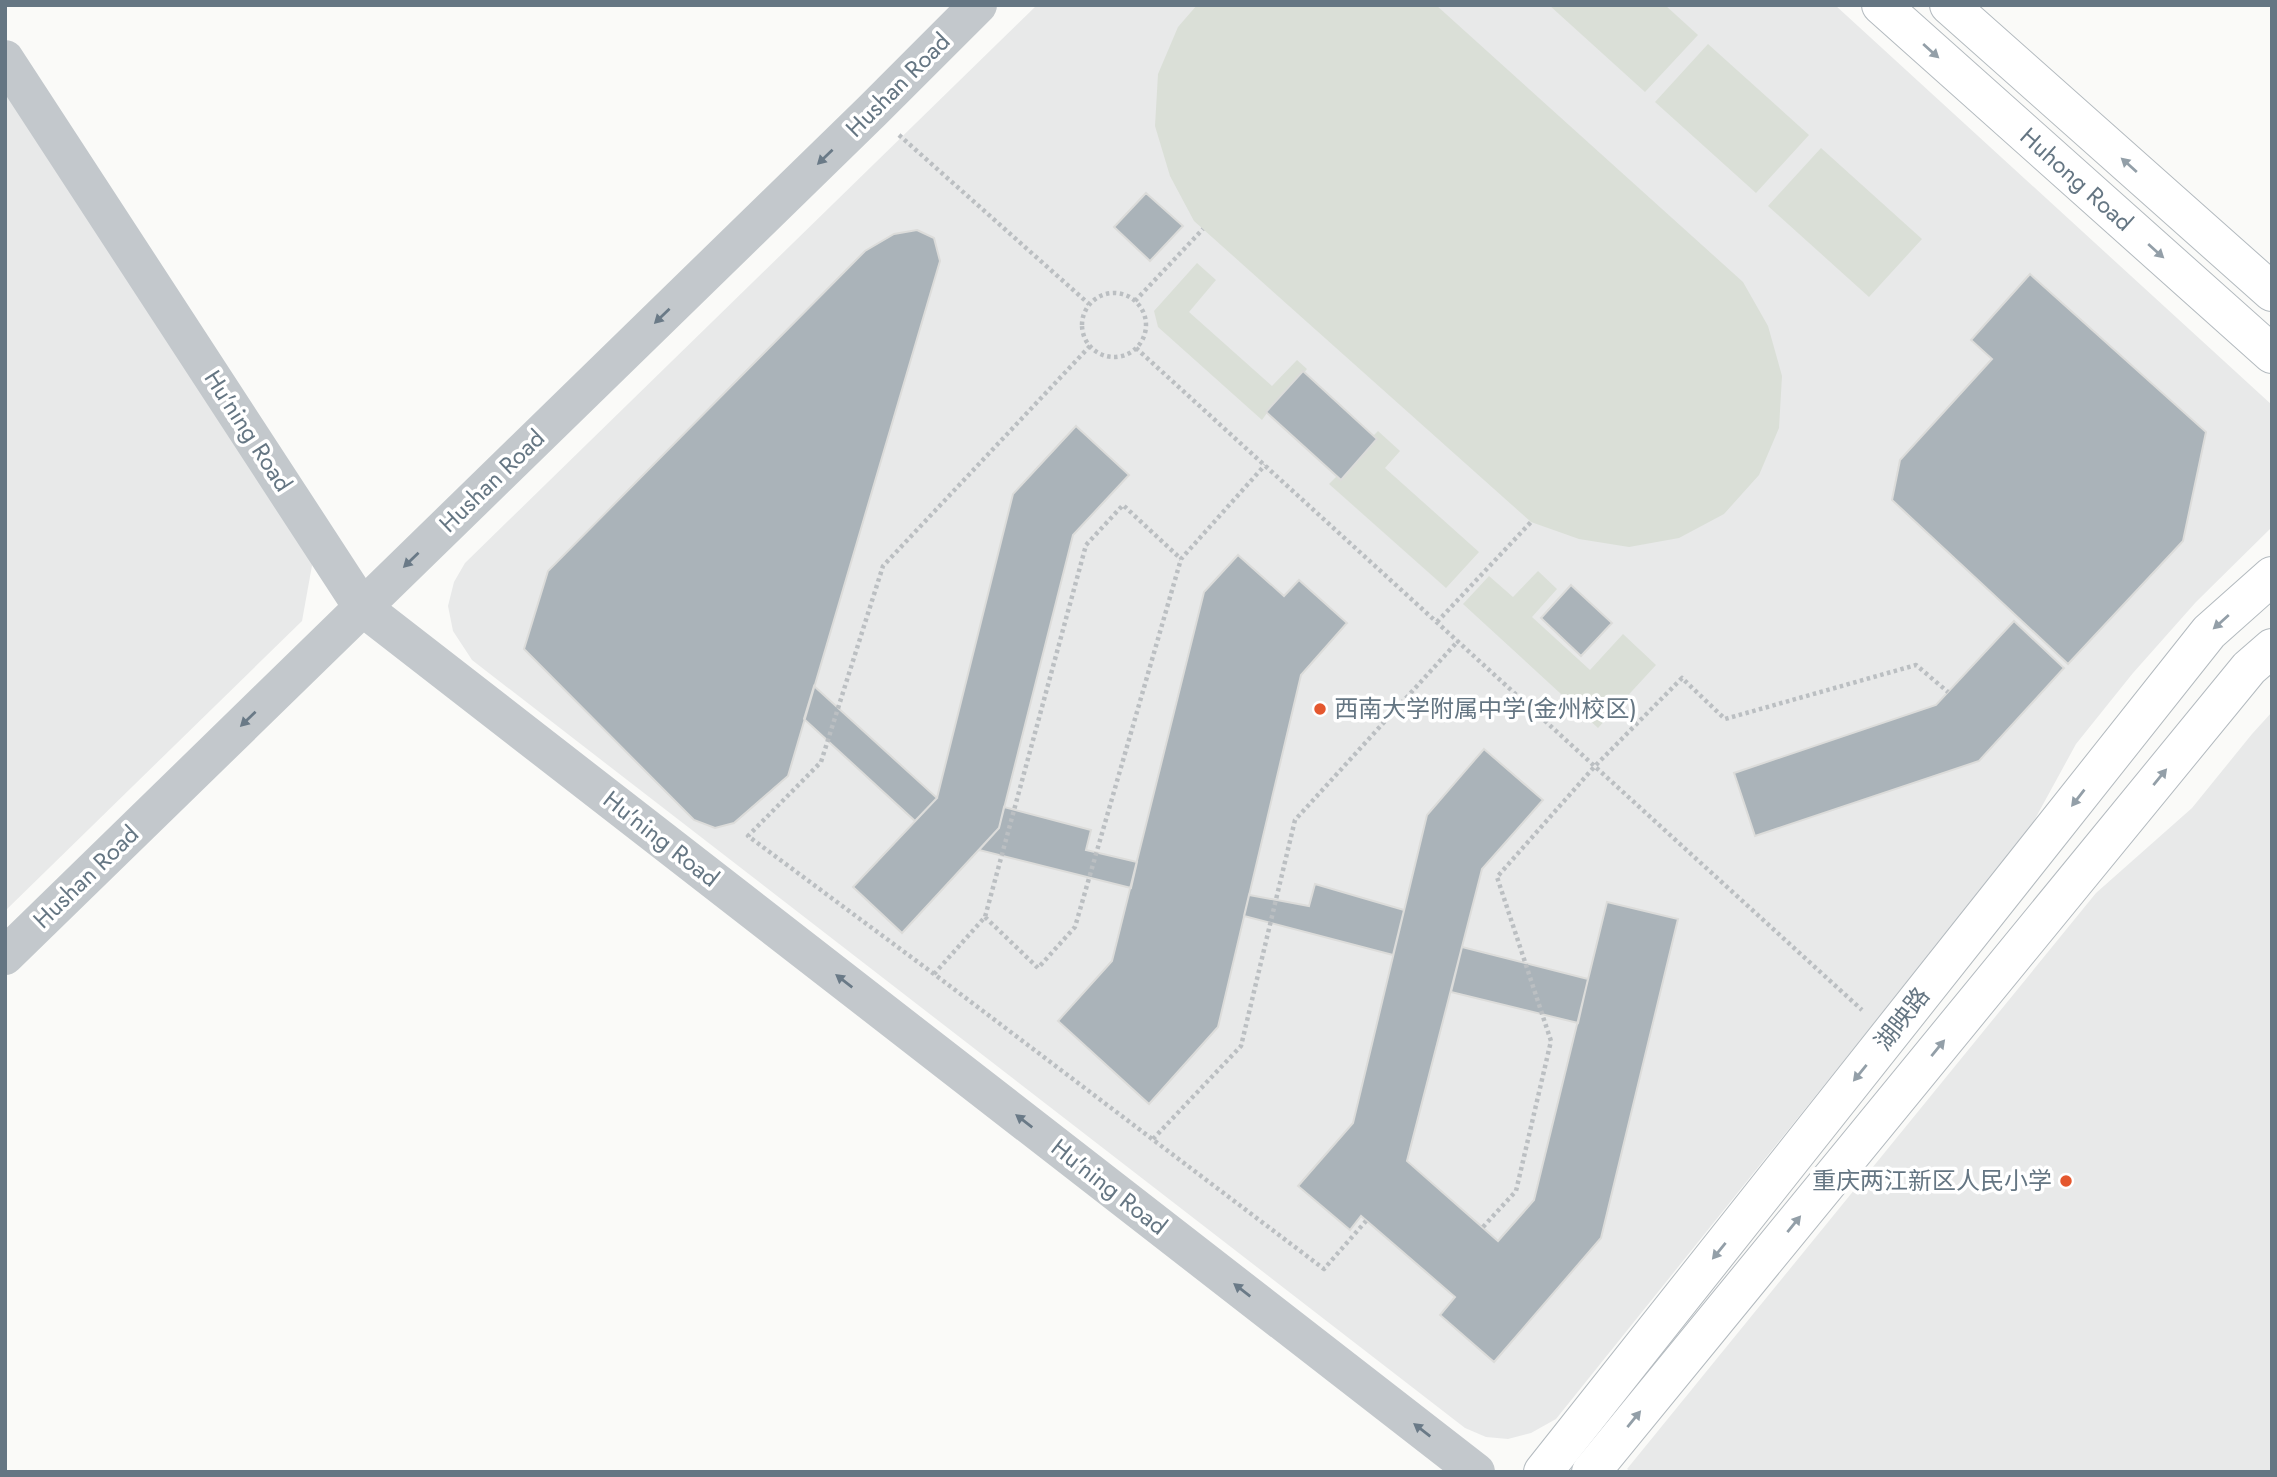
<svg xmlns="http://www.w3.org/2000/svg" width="2277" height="1477" font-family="Jost,'Noto Sans SC',sans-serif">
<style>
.built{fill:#e8e9e9}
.green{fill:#dadfd7}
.building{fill:#aab3b9;stroke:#dcdcda;stroke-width:2}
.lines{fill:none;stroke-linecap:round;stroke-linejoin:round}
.secondary-casing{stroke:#b3babf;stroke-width:40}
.path{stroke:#bbbfc2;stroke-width:4.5;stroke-dasharray:3.5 3.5;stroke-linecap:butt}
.tertiary{stroke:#c3c8cc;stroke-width:38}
.secondary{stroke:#fff;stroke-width:38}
.oneway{fill:#939fa8}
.oneway2{fill:#6a7a87}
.poi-dot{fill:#e4572e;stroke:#fff;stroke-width:2.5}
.labels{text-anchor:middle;stroke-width:7;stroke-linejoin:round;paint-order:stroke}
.street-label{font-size:24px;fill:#657683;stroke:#fff}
.poi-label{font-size:24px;fill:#657683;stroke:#fff;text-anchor:start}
</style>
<rect width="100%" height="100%" fill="#fafaf8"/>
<path class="built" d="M1037,5H1835L2272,405V527L2196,602L2133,673L2076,744L2029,830L1556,1419L1531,1433L1508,1439L1486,1437L1465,1428L472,660L453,631L448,606L454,582L465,563Z
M5,89L313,560L302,621L5,911Z
M2272,712V1472H1631L1627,1469L2096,893L2192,808L2252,734Z"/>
<path class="green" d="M1197,5H1436L1743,282L1768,326L1782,376L1779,428L1759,475L1724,514L1679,538L1629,547L1579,539L1531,522L1194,221L1170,176L1155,126L1158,74L1178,27Z
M1549,5H1665L1698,35L1645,92Z
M1708,44L1809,135L1756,193L1655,102Z
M1821,148L1922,239L1869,297L1768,206Z
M1197,263L1216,280L1189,312L1272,386L1297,360L1307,369L1304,373L1302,372L1266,412L1267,413L1262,420L1158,327L1154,311Z
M1378,431L1400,451L1385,468L1479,552L1446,588L1329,484L1337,476L1341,479L1377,439L1373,436Z
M1538,571L1557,589L1532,617L1590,670L1623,634L1656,665L1598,728L1463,604L1489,576L1513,597Z"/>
<path class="building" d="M1146,193L1183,226L1150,261L1114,227Z
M917,230L934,238L940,261L788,776L734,823L715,828L694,820L524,649L548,571L865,251L894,234Z
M2030,274L2206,432L2183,541L2068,664L1892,500L1900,460L1992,359L1971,340Z
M1303,371L1377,439L1341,480L1266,412Z
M1076,426L1129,475L1073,535L999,828L902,933L853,887L937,798L1013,494Z
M1238,555L1284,596L1299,580L1347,623L1301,675L1218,1027L1149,1104L1058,1021L1112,961L1204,592Z
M1571,585L1612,623L1581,656L1541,618Z
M2014,621L2064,668L1979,761L1755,836L1734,773L1936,705Z
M814,686L937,798L915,821L804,719Z
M1484,749L1543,800L1482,869L1407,1161L1498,1241L1534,1200L1607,902L1678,919L1601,1238L1494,1362L1440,1315L1455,1297L1361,1216L1350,1230L1298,1186L1353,1123L1427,815Z
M1004,807L1091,830L1086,850L1137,862L1131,888L979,850L999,828Z
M1315,884L1404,910L1393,955L1244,916L1249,895L1309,906Z
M1462,947L1588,979L1578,1023L1451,992Z"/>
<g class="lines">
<defs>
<g id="secondary">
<path id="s1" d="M1881,5L2272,354"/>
<path d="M1949,5L2272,292"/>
<path d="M1543,1472L2209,632L2272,576"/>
<path d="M1591,1472L2249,668L2272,648"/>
</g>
</defs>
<use href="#secondary" class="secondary-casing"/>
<path class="path" d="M899,135L1089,304
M1082 325a32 32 0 1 1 64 0a32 32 0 1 1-64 0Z
M1135,301L1203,229
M1090,346L883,566L821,762L748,836L934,974L1324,1269L1366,1221
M1136,348L1862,1010
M1437,622L1531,522
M985,917L1038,968L1075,927L1181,559L1265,465
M934,974L985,917L1086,545L1123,505L1181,559
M1153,1139L1241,1046L1295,820L1458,641
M1483,1227L1516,1191L1551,1041L1497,877L1595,766L1682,678L1725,719L1916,665L1948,692"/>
<path class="tertiary" d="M5,59L362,607L1476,1472
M5,956L872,111L978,5"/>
<use href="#secondary" class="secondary"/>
</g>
<defs><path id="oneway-solid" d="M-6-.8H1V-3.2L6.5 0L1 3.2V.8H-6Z" transform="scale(1.75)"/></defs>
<g class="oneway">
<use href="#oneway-solid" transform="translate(1931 51) rotate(42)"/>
<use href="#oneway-solid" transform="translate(2129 165) rotate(-138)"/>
<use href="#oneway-solid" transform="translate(2156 251) rotate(42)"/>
<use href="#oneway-solid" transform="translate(2221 622) rotate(138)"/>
<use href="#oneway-solid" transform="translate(2160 777) rotate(-51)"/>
<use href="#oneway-solid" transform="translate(2078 798) rotate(128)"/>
<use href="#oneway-solid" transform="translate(1938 1048) rotate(-51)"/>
<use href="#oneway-solid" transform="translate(1860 1073) rotate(129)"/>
<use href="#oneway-solid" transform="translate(1794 1224) rotate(-51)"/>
<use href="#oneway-solid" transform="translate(1719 1251) rotate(129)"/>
<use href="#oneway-solid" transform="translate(1634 1419) rotate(-51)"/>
</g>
<g class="oneway2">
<use href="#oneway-solid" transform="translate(825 157) rotate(136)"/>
<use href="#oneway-solid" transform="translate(662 316) rotate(136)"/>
<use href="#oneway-solid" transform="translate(411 560) rotate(136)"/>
<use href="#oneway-solid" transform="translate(248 719) rotate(136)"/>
<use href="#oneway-solid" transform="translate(844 981) rotate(-142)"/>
<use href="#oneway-solid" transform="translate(1024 1121) rotate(-142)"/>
<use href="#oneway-solid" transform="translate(1242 1290) rotate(-142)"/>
<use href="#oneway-solid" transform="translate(1422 1430) rotate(-142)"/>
</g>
<g class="poi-dot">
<circle cx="1320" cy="709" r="7"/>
<circle cx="2066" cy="1181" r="7"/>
</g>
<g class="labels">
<g class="street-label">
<text transform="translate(898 85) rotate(-45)" y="8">Hushan Road</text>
<text dy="8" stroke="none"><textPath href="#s1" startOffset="262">Huhong Road</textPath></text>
<text transform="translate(248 431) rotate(57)" y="8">Hu'ning Road</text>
<text transform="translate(492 481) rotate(-44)" y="8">Hushan Road</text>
<text transform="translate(661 839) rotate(38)" y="8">Hu'ning Road</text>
<text transform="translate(86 877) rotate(-44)" y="8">Hushan Road</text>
<text transform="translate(1902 1019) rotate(-52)" y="8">湖映路</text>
<text transform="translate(1109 1187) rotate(38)" y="8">Hu'ning Road</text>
</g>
<g class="poi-label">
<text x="1334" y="717">西南大学附属中学(金州校区)</text>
<text x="2052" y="1189" text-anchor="end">重庆两江新区人民小学</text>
</g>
</g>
<rect width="2277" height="1477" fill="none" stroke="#657683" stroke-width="14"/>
</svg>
